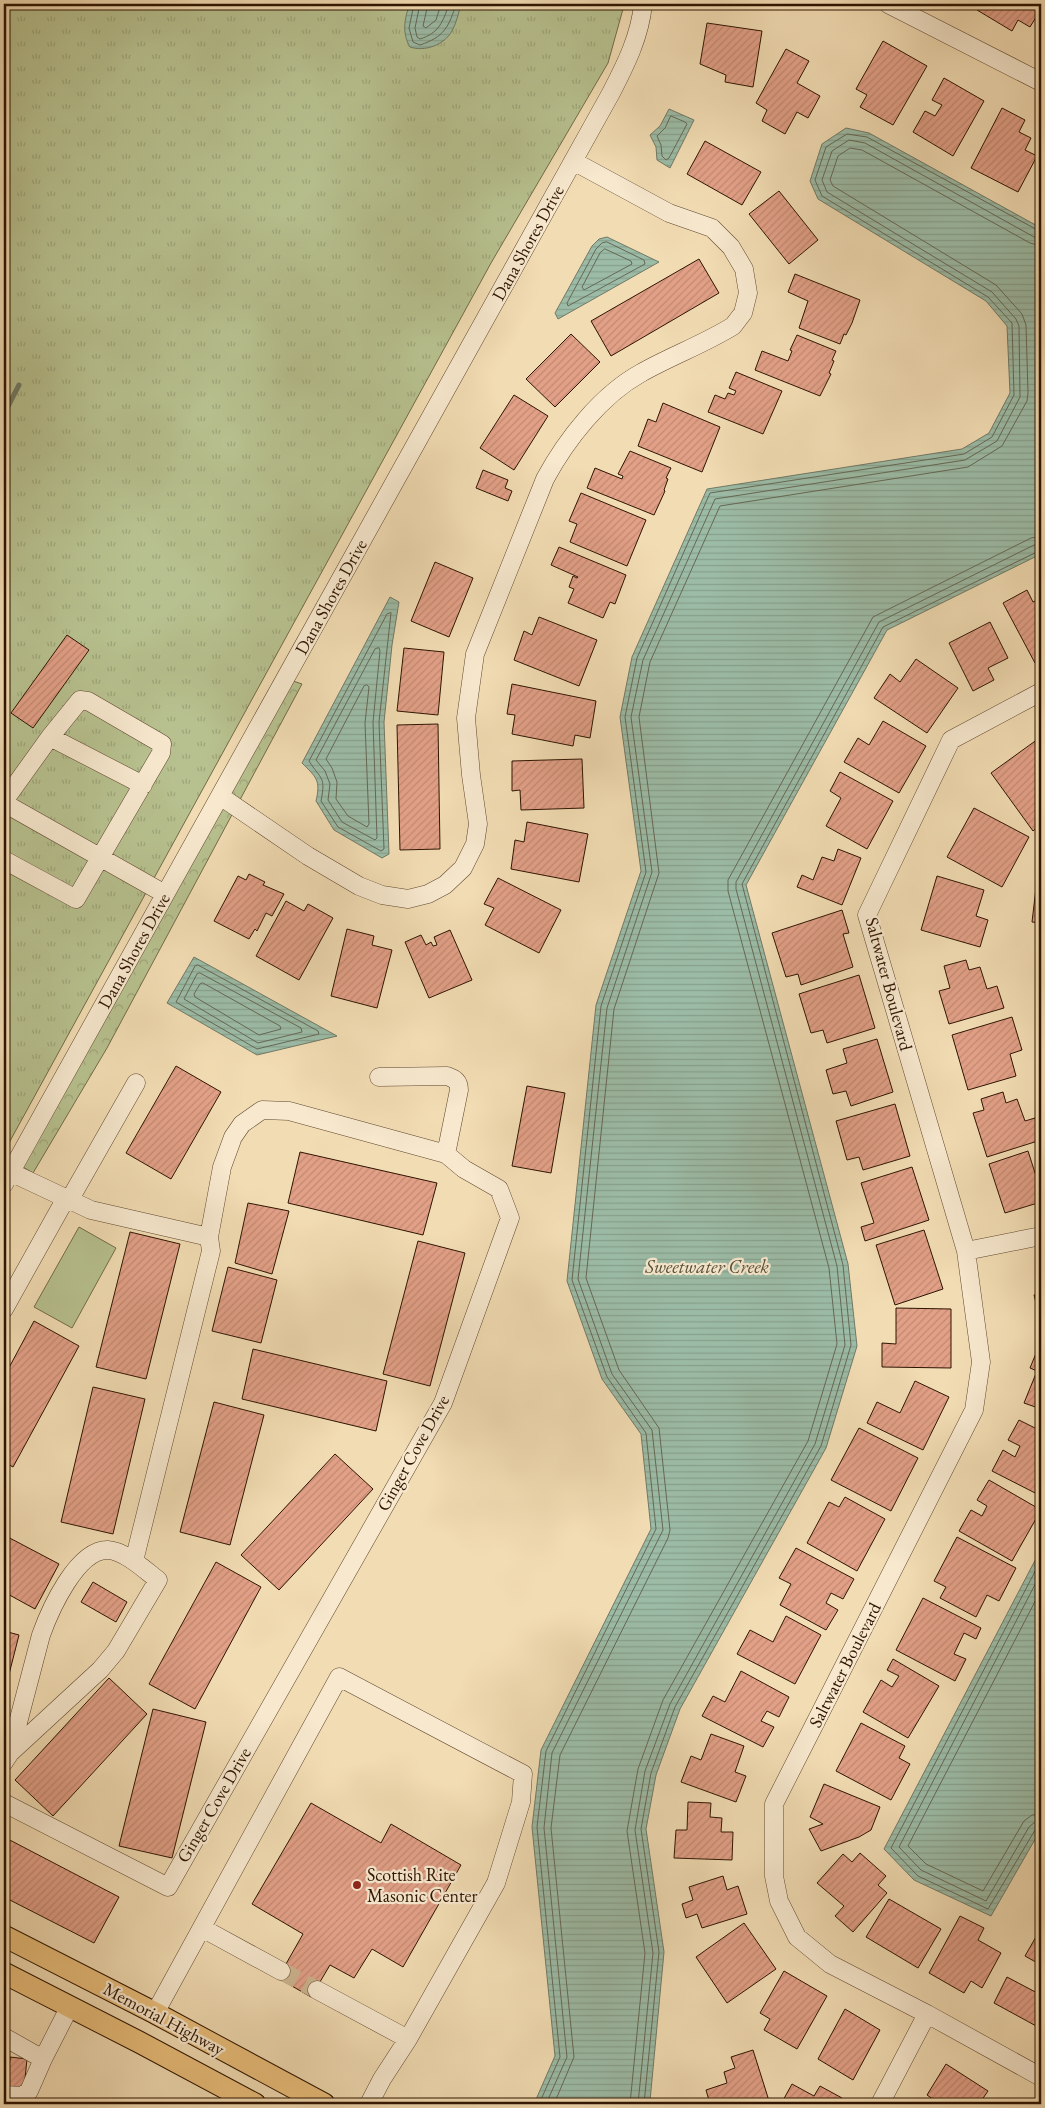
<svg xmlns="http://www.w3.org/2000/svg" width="1045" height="2108" font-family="'EB Garamond',serif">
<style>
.grass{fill:url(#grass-tufts);stroke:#726a48}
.park{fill:url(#park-crowns);stroke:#726a48}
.pitch{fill:#b7c18f;stroke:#726a48}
.water{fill:url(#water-rules);stroke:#707965}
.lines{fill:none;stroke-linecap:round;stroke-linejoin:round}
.shore{stroke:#656854;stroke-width:1}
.stream{stroke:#707965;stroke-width:5}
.building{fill:url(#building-hatch);stroke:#2e1401}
.minor-tunnel{stroke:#cbb48f;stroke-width:18;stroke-dasharray:18 9;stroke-linecap:butt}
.minor-casing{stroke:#5f462e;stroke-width:19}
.major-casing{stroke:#2e1401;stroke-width:23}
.minor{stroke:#f7e8ce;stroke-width:18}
.major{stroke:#e9be7a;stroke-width:21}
.poi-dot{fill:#8f2418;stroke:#f7e8ce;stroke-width:2}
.labels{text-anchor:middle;stroke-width:4.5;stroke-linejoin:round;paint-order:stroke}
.street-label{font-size:18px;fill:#2e1401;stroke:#f7e8ce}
.poi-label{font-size:18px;fill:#2e1401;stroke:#f7e8ce;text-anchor:start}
.water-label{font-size:19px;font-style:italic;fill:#544f3b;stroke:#f7e8ce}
</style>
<defs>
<pattern id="grass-tufts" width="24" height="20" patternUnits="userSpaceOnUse" patternTransform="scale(1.25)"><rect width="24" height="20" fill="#b7c18f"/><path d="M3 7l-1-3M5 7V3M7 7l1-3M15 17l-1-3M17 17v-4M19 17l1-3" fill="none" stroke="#9ea57a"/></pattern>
<pattern id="park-crowns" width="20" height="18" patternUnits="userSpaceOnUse" patternTransform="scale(1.25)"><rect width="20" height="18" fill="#b7c18f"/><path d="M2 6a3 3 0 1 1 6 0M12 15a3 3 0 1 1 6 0" fill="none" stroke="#9ea57a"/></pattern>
<pattern id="water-rules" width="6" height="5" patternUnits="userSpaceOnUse" patternTransform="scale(1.25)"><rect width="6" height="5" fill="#9cbca7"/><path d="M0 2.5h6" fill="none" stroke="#87a18e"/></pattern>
<pattern id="building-hatch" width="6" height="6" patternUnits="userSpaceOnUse" patternTransform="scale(1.25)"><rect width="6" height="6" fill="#e2a087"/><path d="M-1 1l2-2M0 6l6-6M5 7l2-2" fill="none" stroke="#c28973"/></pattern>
</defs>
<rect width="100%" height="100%" fill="#f2dcb3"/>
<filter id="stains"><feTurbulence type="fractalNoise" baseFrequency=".004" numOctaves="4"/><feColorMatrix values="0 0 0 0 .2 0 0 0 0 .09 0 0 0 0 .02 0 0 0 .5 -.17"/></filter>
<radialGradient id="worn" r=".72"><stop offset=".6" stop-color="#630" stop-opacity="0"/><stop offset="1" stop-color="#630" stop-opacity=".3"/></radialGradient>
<path class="grass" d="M4,4H623V9L608,63L491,263L4,1152Z"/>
<path class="park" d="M293,681L302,684L107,1048L33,1173L23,1167Z"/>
<path class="pitch" d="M79,1227L116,1248L72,1328L34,1307Z"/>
<path class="water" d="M410,4H461C459,12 456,24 452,31C444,45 425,52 410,47C402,33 404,19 410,4Z
M669,109L694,120L670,168L657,160L656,147L650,135L660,126Z
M846,128L869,133L1041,228V554L887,630L746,885L848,1264L857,1346L826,1448L680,1709L656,1775L646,1829L664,1952L650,2101L648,2104H534L555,2056L532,1827L541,1750L651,1529L641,1434L602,1379L567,1281L596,1005L641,871L620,717L632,657L707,489L962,449L989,433L1010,393L1007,326L986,301L818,199L810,181L822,144Z
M607,237L659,262L558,319L555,313L592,246L599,239Z
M390,597L399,602L392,645L384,722L389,854L382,858L334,830L316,801C321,780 316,777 302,763Z
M194,957L337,1036L257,1055L167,1003Z
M1041,1549V1829L991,1916L914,1880L884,1849Z"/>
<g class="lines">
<path class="shore" d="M414,4L409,28L413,42L420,45C444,37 449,27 456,4
M420,4L415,28L417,37L420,39C439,33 443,22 449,4
M428,4L423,26L426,28L436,20L441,4
M671,116L685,122L687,124L669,158L666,160L662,156L661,145L657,136L665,128Z
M607,242L644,260L645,264L568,306L567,303L596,249L602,243Z
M605,249L631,261L632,264L584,290L582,287L600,253Z
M391,613L379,722L384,849L381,851L338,827L321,801C326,776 321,780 309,761L387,614Z
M379,648L380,651L373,722L377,838L375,840L342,822L328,800L330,784L325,771L316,760L375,649Z
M367,685L369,687L365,723L369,824L367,827L348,816L336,799L337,782L332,768L326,759L364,686Z
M198,965L318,1031L319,1034L257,1049L176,1002L195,966Z
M200,973L301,1028L302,1032L258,1043L184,999L197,974Z
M203,983L280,1026L281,1029L259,1035L195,997L194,994L200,984Z
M1041,1560L891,1848L918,1876L988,1909L1035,1830L1041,1827
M1041,1573L899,1847L921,1870L986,1901L1029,1827L1035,1822L1041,1821
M1041,1590L908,1846L926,1864L983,1891L1024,1821L1032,1815L1041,1814
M539,2104L560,2057L537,1827L546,1751L656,1529L646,1433L607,1377L572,1280L601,1006L646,872L625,717L637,658L710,493L964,454L992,437L1014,395L1012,323L988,297L822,196L815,180L826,147L847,134L867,137L1041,232
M546,2104L567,2057L544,1828L552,1753L663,1530L652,1430L612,1374L578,1279L607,1008L652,872L631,717L643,660L715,499L965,460L997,441L1020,397L1019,326L1016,319L992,292L827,192L822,180L832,151L849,140L865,143L1034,237L1041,238
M554,2104L574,2057L551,1828L560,1755L668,1538L670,1530L659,1428L619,1370L586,1278L614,1009L659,873L639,717L650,662L720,506L968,467L1002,446L1027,401L1028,393L1026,325L1022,314L996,285L833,186L830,180L838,156L850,148L862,150L1030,243L1041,246
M630,2104L645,1953L627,1831L638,1769L663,1700L808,1441L837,1344L829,1268L728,891V880L873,617L1031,538L1041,536
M638,2104L653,1953L635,1830L645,1771L670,1704L815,1444L845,1345L837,1266L736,889V882L879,622L1034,545L1041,544
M644,2104L659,1952L641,1829L651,1773L675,1707L821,1446L851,1345L843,1265L742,884L883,627L1041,550"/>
<path class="stream" d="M4,414L19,385"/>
</g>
<path class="building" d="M981,4H1041V9L1030,27L1018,20L1012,31L977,10Z
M707,23L762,31L753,87L725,82L726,75L700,64Z
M883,41L927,66L893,125L860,107L867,95L856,89Z
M786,49L809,61L797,83L820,96L808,118L797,112L785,134L762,121L767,110L756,103Z
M944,78L984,101L953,156L913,132L925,111L935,116L942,105L932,100Z
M1002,108L1025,120L1019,132L1031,138L1025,150L1037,156L1018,192L971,168Z
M705,141L761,172L742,205L687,174Z
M779,191L818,240L789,264L749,214Z
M699,259L719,293L611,356L591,321Z
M795,274L860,300L852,323L846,335L844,334L840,344L799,328L808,301L788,292Z
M571,334L600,362L555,407L526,379Z
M797,335L836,351L832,360L834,361L829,373L831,374L820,396L755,370L762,351L788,361L792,351L790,350Z
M736,372L782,391L763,434L708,412L715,395L725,399L728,393L734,395L736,391L729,388Z
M514,395L548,416L514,470L480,448Z
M663,403L720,427L702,472L638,446L648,419L656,422Z
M630,451L671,468L666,478L668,479L664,490L665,491L654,515L587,488L595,468L622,479L623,476L618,474Z
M483,470L508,480L505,488L512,491L508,501L476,488Z
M581,493L646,520L627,566L570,542L577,524L569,521Z
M559,547L626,575L615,604L610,602L603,618L568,603L574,589L569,587L573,576L577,578L578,577L551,565Z
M435,562L473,578L449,637L411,621Z
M1027,590L1033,602L1041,598V659L1035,663L1003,603Z
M539,617L597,640L579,686L514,660L524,631L532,635Z
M990,622L1008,658L988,668L994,680L973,691L949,643Z
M67,635L89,650L33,728L11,713Z
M404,648L444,652L438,715L397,711Z
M916,659L958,688L927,733L874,698L890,674L900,682Z
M512,684L596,701L590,738L575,735L573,746L512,734L515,715L507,714Z
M883,721L926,746L899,793L844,762L858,738L869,745Z
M438,724L440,849L400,850L397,725Z
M1038,739L1041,744V824L1033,831L991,773Z
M582,759L584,808L521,810L520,790L512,791V761Z
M840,772L893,801L867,849L826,826L841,798L830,791Z
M974,808L1029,837L1002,887L947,857Z
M527,822L588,834L579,882L511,869L515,840L524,842Z
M838,849L861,858L842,905L797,887L802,875L813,880L822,857L834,861Z
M249,874L265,882L263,885L284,894L272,916L266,913L257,931L255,929L249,939L214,921L238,876L246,880Z
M937,876L984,890L976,916L988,920L980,947L921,930Z
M498,878L561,910L539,953L485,925L494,908L484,904Z
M1036,888H1041V923L1032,922Z
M286,901L304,911L308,904L333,918L299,980L256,956Z
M842,910L849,933L843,934L853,967L801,985L798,974L786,977L772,933Z
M347,929L374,936L372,945L392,950L377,1008L331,996Z
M450,930L472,980L429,998L405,942L421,935L426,945L431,942L433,946L437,945L434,937Z
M966,960L969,970L980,967L987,989L997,986L1004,1008L949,1024L939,991L950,988L944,966Z
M859,975L875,1028L827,1043L823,1030L811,1033L799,994Z
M1012,1017L1022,1050L1010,1054L1016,1076L968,1090L952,1035Z
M877,1039L893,1092L851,1106L846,1091L833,1094L826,1070L847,1063L843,1049Z
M176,1066L221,1092L171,1179L126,1153Z
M527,1086L565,1093L551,1173L512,1166Z
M1003,1092L1006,1103L1017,1099L1025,1121L1035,1118L1041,1140L987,1157L973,1113L984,1110L981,1099Z
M895,1104L910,1156L863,1170L859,1157L847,1160L836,1121Z
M1028,1151L1036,1176L1041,1174V1202L1005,1213L989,1164Z
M300,1152L437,1183L423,1235L288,1203Z
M912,1167L929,1220L865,1241L861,1227L874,1223L861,1183Z
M248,1203L289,1211L272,1274L235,1263Z
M924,1230L943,1289L895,1305L876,1245Z
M130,1232L180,1244L146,1379L96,1367Z
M418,1241L465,1253L430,1386L383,1374Z
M228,1267L277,1280L261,1343L212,1331Z
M1041,1292V1323L1034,1295Z
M896,1308L951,1309V1368L882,1367V1343L896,1344Z
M34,1321L79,1346L13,1467L4,1462V1377Z
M1039,1346L1041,1348V1409L1024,1403L1037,1371L1030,1368Z
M253,1349L387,1381L376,1431L242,1399Z
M915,1381L949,1397L923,1450L867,1423L877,1402L900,1413Z
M93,1387L145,1399L113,1534L61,1522Z
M214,1402L264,1415L230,1545L180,1532Z
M1019,1420L1041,1431V1496L992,1471L1003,1450L1015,1457L1020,1446L1008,1440Z
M859,1428L918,1458L891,1511L831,1480Z
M335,1454L373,1489L279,1590L241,1555Z
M989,1480L1041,1510L1012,1561L959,1531L971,1510L982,1516L987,1506L977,1500Z
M845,1497L885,1519L857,1571L807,1543L829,1502L839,1507Z
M4,1535L59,1564L35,1609L4,1592Z
M957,1537L1016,1568L999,1601L987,1595L976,1617L940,1598L946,1587L934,1581Z
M796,1548L854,1579L843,1599L831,1593L826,1603L838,1610L826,1630L780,1605L791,1584L779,1578Z
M216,1562L261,1587L195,1709L149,1684Z
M93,1582L127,1602L116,1622L81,1602Z
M923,1598L981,1628L976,1639L964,1633L954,1654L966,1659L955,1681L896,1650Z
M786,1616L821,1635L795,1684L737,1654L750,1630L773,1642Z
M4,1631L19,1635L4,1694Z
M893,1659L939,1686L908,1738L863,1712L881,1680L892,1687L899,1676L887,1670Z
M741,1671L789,1697L779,1717L767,1711L761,1721L774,1727L763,1747L702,1716L713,1696L725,1702Z
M109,1678L147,1714L53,1816L15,1780Z
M153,1709L206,1722L172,1858L119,1846Z
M861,1723L905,1746L899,1758L910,1764L891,1800L836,1771Z
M711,1734L744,1746L735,1772L746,1776L736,1802L681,1782L691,1756L701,1760Z
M824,1784L880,1807L871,1830L859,1837L821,1851L809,1829L823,1824L810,1817Z
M688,1802L711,1803L710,1817L722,1818L721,1832H733L732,1860L674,1858L676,1830H687Z
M311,1803L381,1843L391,1824L461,1865L403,1967L372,1949L354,1978L330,1965L311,1997L278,1978L303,1934L252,1904Z
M4,1837L119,1897L94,1943L4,1897Z
M860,1853L886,1876L878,1885L887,1893L853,1932L835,1916L844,1906L817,1883L843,1854L852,1862Z
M723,1876L727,1890L738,1886L747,1914L702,1928L697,1914L686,1918L682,1904L693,1900L689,1887Z
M889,1899L941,1929L918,1968L866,1937Z
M960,1916L984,1928L978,1940L1001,1953L982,1988L971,1981L964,1993L929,1973Z
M744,1923L776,1969L727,2003L696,1957Z
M1037,1935L1041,1937V1965L1025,1956Z
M784,1971L827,1996L797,2049L764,2030L770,2019L760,2013Z
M1007,1977L1041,1995V2020L1038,2027L994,2003Z
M845,2009L880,2030L853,2080L818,2059Z
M753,2050L770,2104H710L706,2090L727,2083L724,2072L735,2068L731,2057Z
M4,2056L10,2057L7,2087H4Z
M10,2057L27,2059L24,2089L7,2087Z
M946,2064L988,2091L979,2104H935L937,2102L927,2095Z
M792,2084L814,2096L820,2086L842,2098L839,2104H781Z"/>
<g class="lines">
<path class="minor-tunnel" d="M281,1971L317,1990"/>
<defs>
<path id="minor" d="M888,4L1041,82
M1041,692L951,740L867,915L966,1251L981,1362L974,1410L774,1804V1876L779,1901L797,1937L830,1964L927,2014L1041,2077
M220,796L308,856L359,886L382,895L408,899L428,894L445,885L463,868L475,844L478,824L471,775L466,718L475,654L545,479C566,440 601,395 641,373C671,356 704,344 733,326L743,313L748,293L744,269L731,247L712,228L669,213L573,161
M4,801L50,737
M4,803L165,894
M4,860L76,899L161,753L162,744L88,701L80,700L50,737L143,785
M379,1077L447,1076C455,1079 459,1081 459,1090L446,1154
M10,1172L91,1210L209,1237
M4,1184L611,93C626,64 640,36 643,4
M70,1199L136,1083
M966,1251L1041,1236
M4,1309L66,1198
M4,1762L10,1753L100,1670L116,1651L158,1580C145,1570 125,1551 108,1550C77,1549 50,1610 41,1635L10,1753
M4,1803L168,1887L443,1403L510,1218L499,1189L464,1169L446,1154L289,1111L262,1110L242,1124L233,1137L222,1167L209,1237L211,1251L134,1561
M202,1928L281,1971
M317,1990L408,2039
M155,2013L339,1677L523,1774L521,1802L496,1883L408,2039L382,2079L369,2104
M4,2037L43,2059L70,2006
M4,2095L22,2096L29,2091L43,2059
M880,2104L927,2014"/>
<path id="major" d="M4,1936L155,2013L324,2104
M4,1973L139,2042L255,2104"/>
</defs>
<use href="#minor" class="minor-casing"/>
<use href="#major" class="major-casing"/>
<use href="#minor" class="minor"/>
<use href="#major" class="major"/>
</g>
<circle class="poi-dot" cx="357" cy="1885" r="5"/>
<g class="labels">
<g class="street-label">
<text transform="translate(528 243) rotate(-61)" y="6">Dana Shores Drive</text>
<text transform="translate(331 597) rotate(-61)" y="6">Dana Shores Drive</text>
<text transform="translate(134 951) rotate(-61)" y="6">Dana Shores Drive</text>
<text transform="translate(889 984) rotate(75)" y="6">Saltwater Boulevard</text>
<text transform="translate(413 1453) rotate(-61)" y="6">Ginger Cove Drive</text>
<text transform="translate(845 1665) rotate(-63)" y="6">Saltwater Boulevard</text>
<text transform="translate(214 1805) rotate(-60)" y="6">Ginger Cove Drive</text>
<text transform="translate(164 2019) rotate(28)" y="6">Memorial Highway</text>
</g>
<g class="poi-label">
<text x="367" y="1881">Scottish Rite<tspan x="367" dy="21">Masonic Center</tspan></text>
</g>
<g class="water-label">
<text x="707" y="1273">Sweetwater Creek</text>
</g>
</g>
<rect width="1045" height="2108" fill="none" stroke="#f2dcb3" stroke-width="20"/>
<rect x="5" y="5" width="1035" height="2098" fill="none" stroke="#2e1401" stroke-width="2.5"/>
<rect x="10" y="10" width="1025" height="2088" fill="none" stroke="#2e1401"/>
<rect width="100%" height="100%" filter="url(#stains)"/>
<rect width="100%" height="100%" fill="url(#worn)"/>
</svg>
